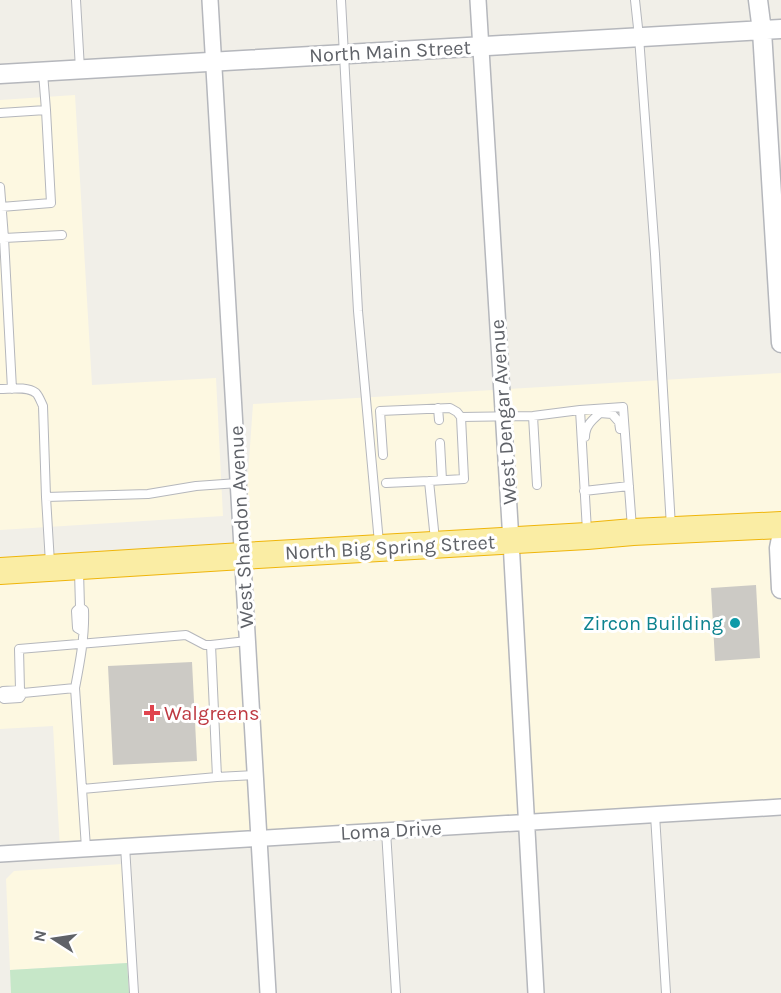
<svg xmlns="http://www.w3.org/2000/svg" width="781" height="993" font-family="Karla,sans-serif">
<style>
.commercial{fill:#fdf8e1}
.green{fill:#c6e7c8}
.building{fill:#cccac5}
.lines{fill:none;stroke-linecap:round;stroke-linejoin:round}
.service-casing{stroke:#b5b7bc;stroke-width:10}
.minor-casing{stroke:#b5b7bc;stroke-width:18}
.tertiary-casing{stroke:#b5b7bc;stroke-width:21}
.trunk-casing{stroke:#efb50a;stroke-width:28}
.service{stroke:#fff;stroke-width:8}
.minor{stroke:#fff;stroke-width:15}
.tertiary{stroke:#fff;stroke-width:18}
.trunk{stroke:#faeda4;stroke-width:26}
.culture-dot{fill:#0f9aa8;stroke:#fff;stroke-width:2}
.health-dot{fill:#e0444e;stroke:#fff;stroke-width:2}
.labels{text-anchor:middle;stroke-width:6;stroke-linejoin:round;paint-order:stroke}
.street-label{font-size:20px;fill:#5f6268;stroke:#fff}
.culture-label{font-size:20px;fill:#0d838f;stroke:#fff;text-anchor:end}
.health-label{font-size:20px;fill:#be3a42;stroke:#fff;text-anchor:start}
</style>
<rect width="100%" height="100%" fill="#f1efe8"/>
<path class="commercial" d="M75,95L92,385L216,378L223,516L0,530V100Z
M781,373V807L60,849L53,726L0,729V562L242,559L253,404Z
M122,864L127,963L10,970L6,879L14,871Z"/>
<path class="green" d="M127,963L129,993H11L10,970Z"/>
<path class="building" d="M756,585L760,658L715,661L711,588Z
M192,662L197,761L113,765L108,666Z"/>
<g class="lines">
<defs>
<path id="service" d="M76,0L80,69
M341,0L358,311L379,543
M635,0L639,37L655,254L671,527
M43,73L46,110
M0,113L46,110L51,203L1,207
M0,187L4,238L62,235
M0,239L4,238L12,389
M0,389C10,389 27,386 36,393C39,396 41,402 43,406L46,497
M438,408L439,420
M580,410L587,531
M533,416L537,485
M461,417L533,416L580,410L623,407L632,528
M585,437C585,426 592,420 600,413L612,414L619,422L620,429
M440,443L442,480
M383,455L380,411L450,408L457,412L461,417L464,479L429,481
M386,483L429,481L435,540
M584,491L629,486
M50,563L46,497L148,494L196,486L238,483
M79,571L80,607L76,611L77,628L82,631
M211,645L247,641
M75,688C80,662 85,636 84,610L80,607
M0,696L3,691L20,690L23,693L75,688L82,789L217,777L211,645H205L186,635L19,649L20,690
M0,696L4,699L20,698L23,693
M217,777L255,775
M82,789L86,848
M655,815L666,993
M386,831L396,993
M125,846L134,993"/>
<path id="minor" d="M210,0L268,993
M478,0L511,541L536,993
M0,854L781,807"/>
<path id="tertiary" d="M758,0L762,31L781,343
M0,74L781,29
M781,538L779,548L781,589"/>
<path id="trunk" d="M0,571L242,556L587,536L633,532L781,525"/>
</defs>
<use href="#service" class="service-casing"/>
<use href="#minor" class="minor-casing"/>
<use href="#tertiary" class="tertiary-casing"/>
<use href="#trunk" class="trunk-casing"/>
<use href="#service" class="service"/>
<use href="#minor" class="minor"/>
<use href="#tertiary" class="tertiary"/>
<use href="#trunk" class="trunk"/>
</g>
<circle class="culture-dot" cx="735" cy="623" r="6"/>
<path class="health-dot" d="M149 704h6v6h6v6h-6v6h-6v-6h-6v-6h6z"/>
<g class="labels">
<g class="street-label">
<text transform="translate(390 51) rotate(-3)" y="7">North Main Street</text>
<text transform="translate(503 412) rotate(-94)" y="7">West Dengar Avenue</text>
<text transform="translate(241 527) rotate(-93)" y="7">West Shandon Avenue</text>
<text transform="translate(390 547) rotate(-3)" y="7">North Big Spring Street</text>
<text transform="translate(391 830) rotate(-3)" y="7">Loma Drive</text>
</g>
<g class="culture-label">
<text x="723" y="630">Zircon Building</text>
</g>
<g class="health-label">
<text x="164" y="720">Walgreens</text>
</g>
</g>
<g transform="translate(54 939) rotate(282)" stroke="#ffffff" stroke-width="4.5" paint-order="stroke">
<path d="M0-4.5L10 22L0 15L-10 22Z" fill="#5f6268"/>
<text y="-9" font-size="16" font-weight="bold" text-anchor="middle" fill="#5f6268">N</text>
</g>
</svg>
